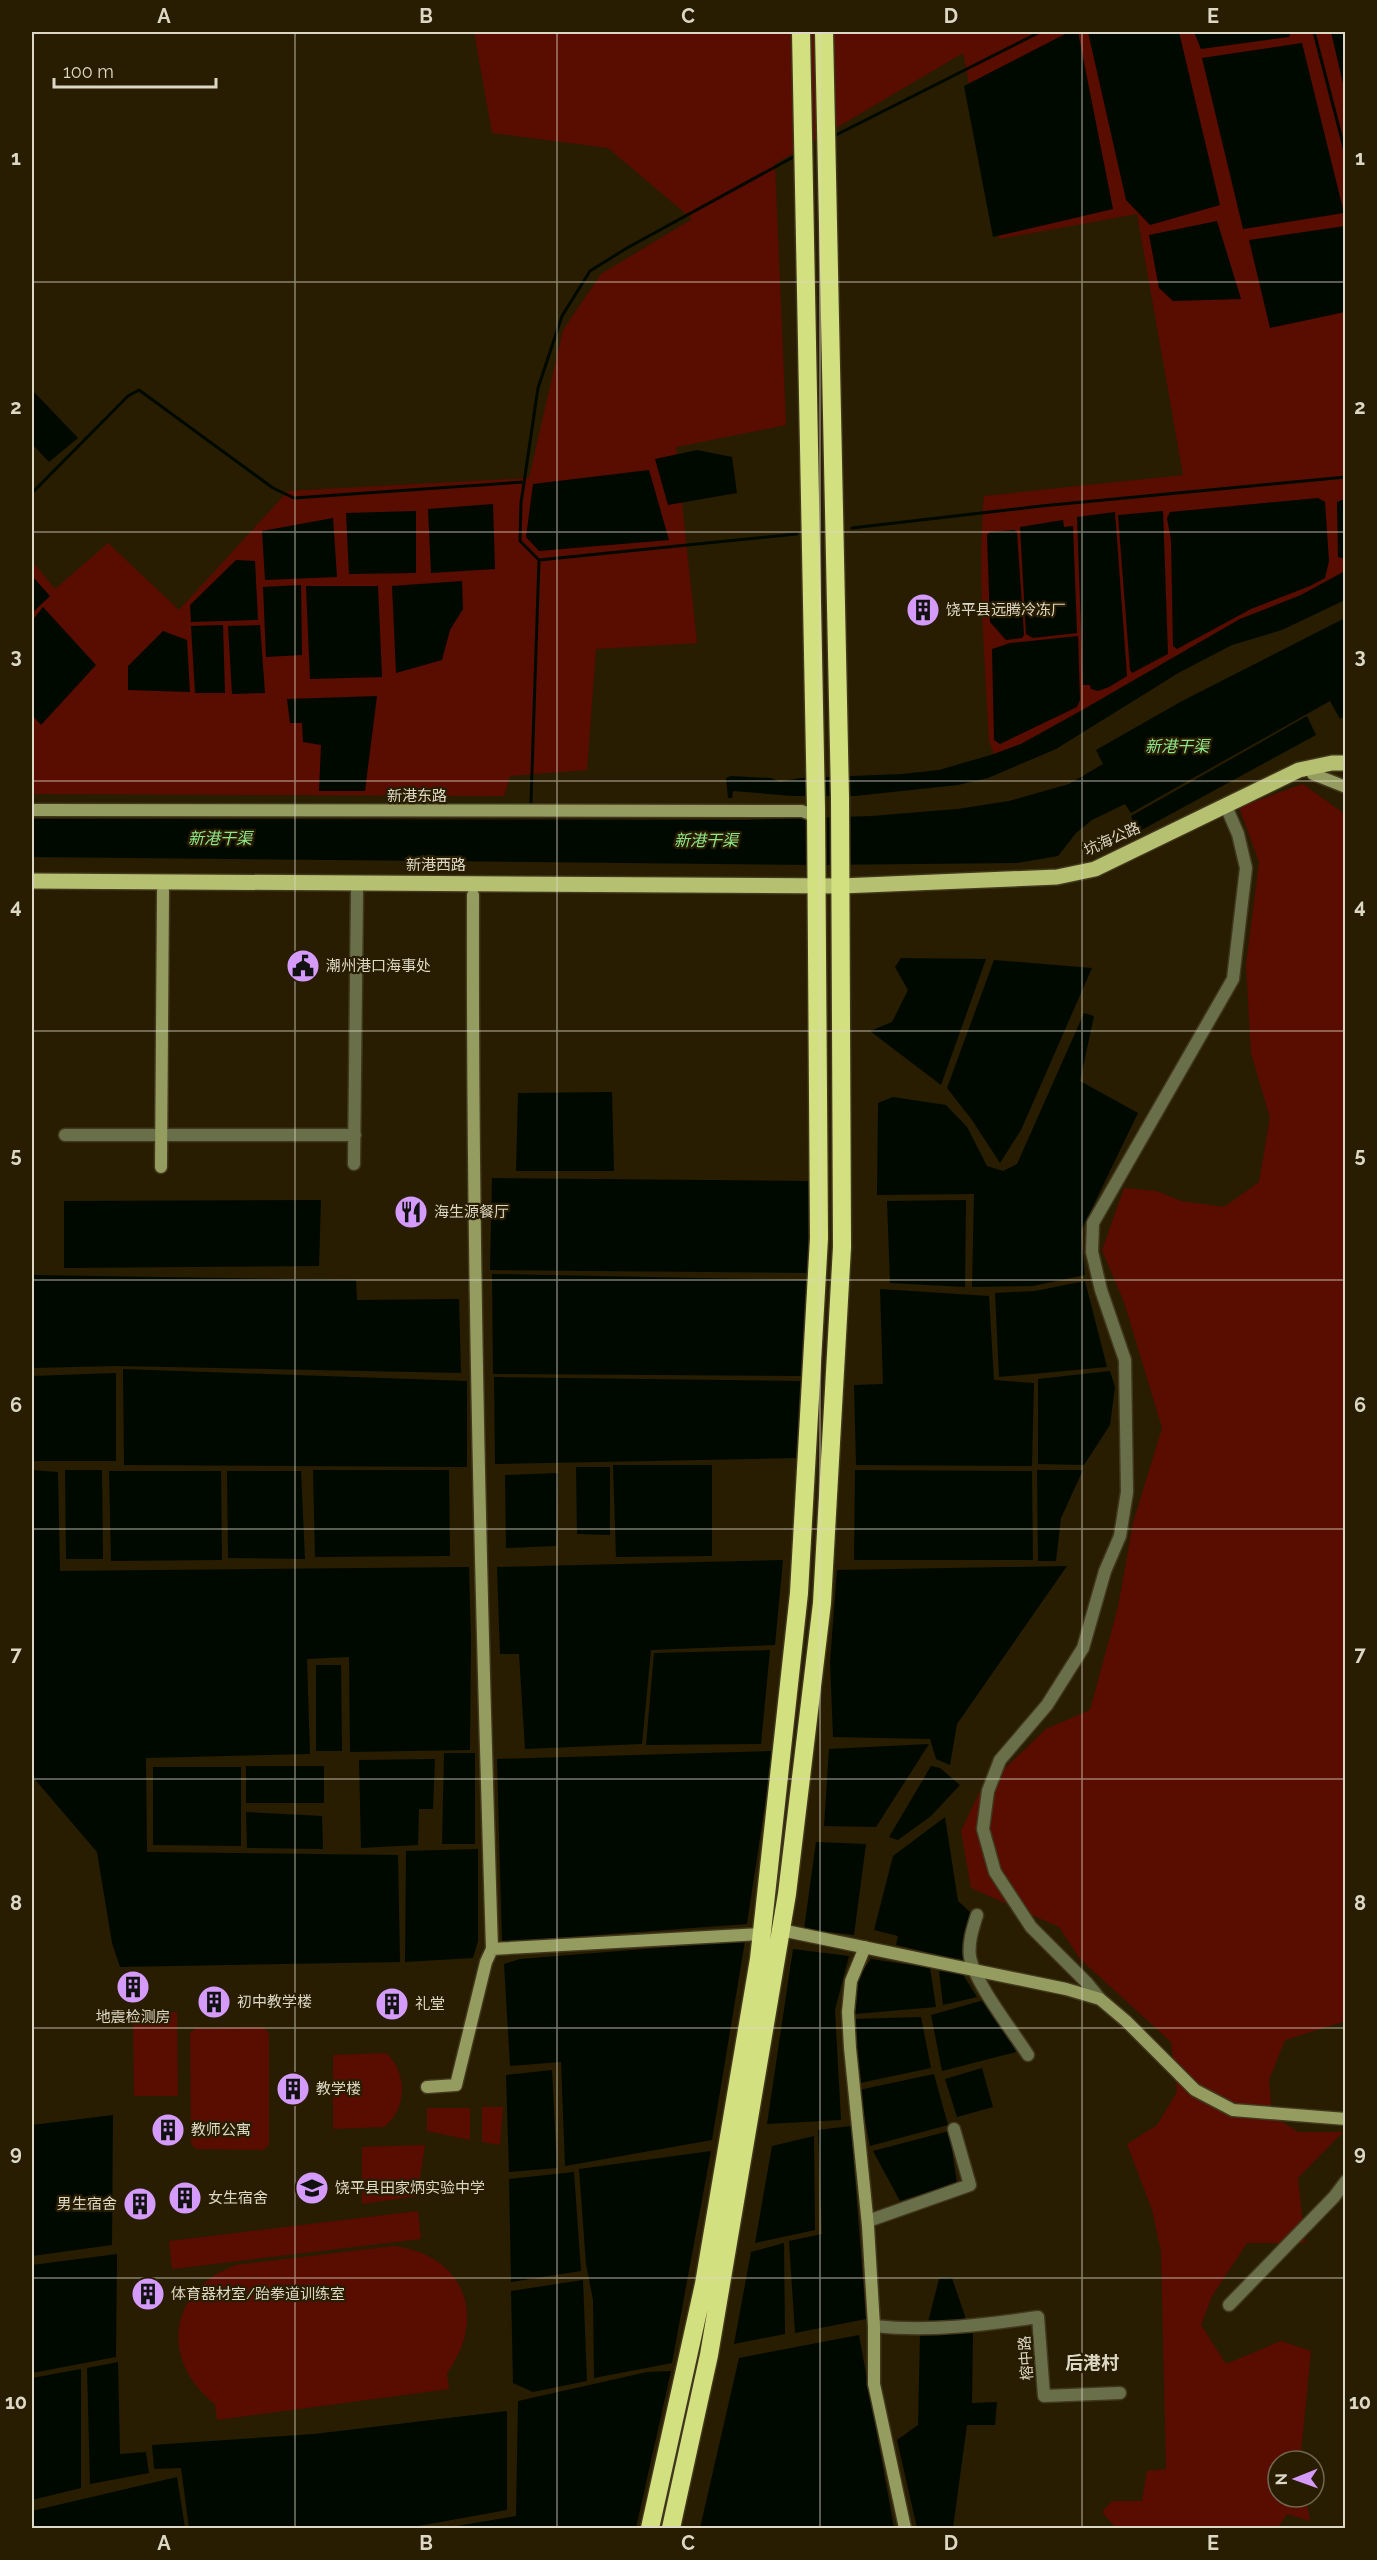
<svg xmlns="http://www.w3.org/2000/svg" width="1377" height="2560" font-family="Raleway,'Noto Sans SC',sans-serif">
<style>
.green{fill:#590c00}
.water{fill:#000900}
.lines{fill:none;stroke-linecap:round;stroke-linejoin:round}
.stream{stroke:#000900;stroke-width:3}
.street-casing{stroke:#41371d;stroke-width:15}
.secondary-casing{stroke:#41371d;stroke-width:15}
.primary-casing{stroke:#41371d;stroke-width:18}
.highway-casing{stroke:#41371d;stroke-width:21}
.street{stroke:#696f49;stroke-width:12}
.secondary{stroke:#949c5f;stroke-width:12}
.primary{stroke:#b5c070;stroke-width:15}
.highway{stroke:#d3e07f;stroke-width:18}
.grid{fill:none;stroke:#ddd7c6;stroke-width:1.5;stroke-opacity:0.55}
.labels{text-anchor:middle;stroke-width:4.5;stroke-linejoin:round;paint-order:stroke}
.poi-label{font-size:15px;fill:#ddd7c6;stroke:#281d01;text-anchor:start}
.street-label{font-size:15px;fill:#ddd7c6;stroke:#281d01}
.water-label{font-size:16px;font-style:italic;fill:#8fe789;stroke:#281d01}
.quarter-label{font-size:18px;font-weight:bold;fill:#ddd7c6;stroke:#281d01}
.neatline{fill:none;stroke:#ddd7c6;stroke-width:2}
.grid-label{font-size:20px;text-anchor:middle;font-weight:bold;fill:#ddd7c6}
</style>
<rect width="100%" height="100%" fill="#281d01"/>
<path class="green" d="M474,32H1345V571L1301,595L1240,619L1077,713L1021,744L994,754L989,741C985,660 977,577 984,496L1183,475L1137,214L999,239L963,53L775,164L786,425L676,447L697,643L596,649L587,770L510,776L504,796L32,794V561L55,589L108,543L179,610L288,491L529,478L563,330L601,274L692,219L608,148L492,133Z
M1303,784L1346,815V2021L1285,2040L1269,2080L1272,2116L1299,2132H1343L1298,2178L1305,2243H1247L1212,2296L1201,2325L1226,2364L1281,2341L1311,2351L1300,2461H1278V2497H1306L1310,2521L1287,2514L1278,2528H1116L1102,2512L1112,2501H1142L1147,2471L1166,2469L1161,2252L1152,2210L1127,2144L1157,2125L1177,2092L1171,2042L1080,1959L1059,1927L971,1888L961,1831L979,1793L1046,1729L1090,1710L1118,1607L1133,1523L1162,1428L1124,1302L1102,1250L1124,1188L1156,1191L1181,1201L1224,1207L1259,1182L1270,1118L1251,1053L1246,965L1259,862L1239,807Z
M177,2012L178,2096H134L133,2013Z
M263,2027L269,2033V2145L263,2150L196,2149L191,2144L190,2033L196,2028Z
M386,2053C408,2072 407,2110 384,2127L333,2129V2055Z
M482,2107H503L500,2145L482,2142Z
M427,2108H470V2140L427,2131Z
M425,2145L417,2196L362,2204V2147Z
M418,2211L421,2239L172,2269L169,2241Z
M393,2246C464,2254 488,2317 447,2373L449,2389L217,2420L215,2404C159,2360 168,2290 236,2265Z"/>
<path class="water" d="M1069,32H1078L1113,209L993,237L964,86Z
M1088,32H1179L1220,205L1150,225L1126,200Z
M1194,32H1291L1289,37L1201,49Z
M1331,32H1345V92Z
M1302,43L1344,213L1243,229L1202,58Z
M1217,221L1241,299L1173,301L1159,288L1149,235Z
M1345,226V312L1270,328L1249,240Z
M34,392L78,438L49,462L32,444V394Z
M697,450L732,457L737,493L668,505L655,459Z
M649,470L669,540L539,551L526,537L533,484Z
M1318,498L1325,502L1329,561L1325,578L1310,586L1251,609L1177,649L1173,646L1171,540L1167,518L1170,512Z
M1345,499V559L1338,557L1337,502Z
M493,504L495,569L431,573L428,509Z
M416,511V573L349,574L346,513Z
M1163,511L1168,654L1132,673L1130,670L1118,515Z
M1115,512L1127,676L1109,687L1098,691L1091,689L1090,685H1083L1077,517Z
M333,518L337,577L265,580L262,531Z
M1063,520L1064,527L1073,526L1077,633L1033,638L1026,634L1020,527Z
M1014,530L1017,532L1024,635L1022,638L1006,640L990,622L987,535L990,532Z
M236,560L255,561L258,620L191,622L190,605Z
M1345,571V600L1282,630L1232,645L1180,672L1056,749L988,778L958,785L855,796H793L733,791L732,798H728L726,778L731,776L771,778L780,782L800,778L902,774L939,770L994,754L1021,744L1077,713L1240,619L1301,595Z
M32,576L50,596L32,613Z
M462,581L463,609L450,630L442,660L396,673L392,586Z
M301,585L302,655L266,657L263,587Z
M306,586H378L382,677L310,679Z
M43,607L96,665L41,725L32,715V621Z
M1345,618V716L1340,719L1330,701L1131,813L1125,804L1092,820L1076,833L1058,856L1017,863L817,865L32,857V819L747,820L871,816L957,809L1009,801L1069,784L1103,764L1096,750L1182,701Z
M223,625L225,693H195L191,626Z
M260,625L265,693L232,694L228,626Z
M163,631L187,640L190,692L128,690V666Z
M1078,636L1080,700L1077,707L1000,744L994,740L992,649L1010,643Z
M377,696L365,791H319L321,745L303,742L302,723H290L287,699Z
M1307,716L1316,735L1138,832L1131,816Z
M901,958L986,959L941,1085L870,1031L892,1022L908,990L895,967Z
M994,960L1092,968L1021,1130L1000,1163L972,1120L947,1088Z
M1084,1013L1094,1016L1080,1081L1138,1113L1081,1231L1085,1275L1033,1286L972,1287L974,1194L877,1195L878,1103L893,1097L946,1105L967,1127L987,1166L1003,1171L1017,1164Z
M612,1092L614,1171H516L518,1093Z
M492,1178L809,1181L808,1273L490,1270Z
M321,1200L319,1266L64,1268V1201Z
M966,1200L965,1287L890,1283L887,1201Z
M492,1274L807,1280L802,1376L493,1374Z
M32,1275L356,1280L357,1300L459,1299L461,1373L117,1366L32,1368Z
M1085,1281L1107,1367L999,1377L995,1293L1035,1291Z
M880,1289L989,1296L994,1380L1034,1383L1032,1466L856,1465L854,1385L883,1384Z
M123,1369L467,1381V1467L124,1465Z
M1110,1371L1115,1387L1110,1425L1084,1465L1038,1464V1379Z
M116,1373V1461H32V1376Z
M494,1377L801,1381L796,1458L495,1464Z
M712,1465V1556L616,1557L613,1465Z
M576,1467H610V1535L577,1534Z
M32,1470L58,1472L60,1571L469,1567L471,1640L470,1750L350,1752L349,1657L307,1659L310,1754L146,1758L147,1852L398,1855L400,1962L120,1967L112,1943L97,1852L32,1776Z
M65,1470H102L103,1559H66Z
M313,1470H449L450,1556L315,1557Z
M855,1470L1032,1471L1033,1560H854Z
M1037,1470H1083L1061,1518L1056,1561H1038Z
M109,1471H221L222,1560L111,1561Z
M227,1471H301L305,1559L228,1558Z
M558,1473L556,1546L506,1548L505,1475Z
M783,1560L775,1645L651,1650L642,1744L525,1749L519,1654H500L497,1567Z
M1067,1566L957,1724L950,1765L936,1759L930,1739L833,1737L830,1662L837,1570Z
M770,1650L761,1744L646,1745L654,1653Z
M316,1665H341L342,1751H316Z
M929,1744L876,1827L824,1826L829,1749Z
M773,1751L747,1924L502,1942L497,1759Z
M444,1753H475V1844H442Z
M435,1759L433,1809H419L418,1845L361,1848L359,1760Z
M246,1766H324V1803H246Z
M931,1766L940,1768L960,1785L931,1816L898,1840L889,1837Z
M153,1767H241V1846L153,1845Z
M246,1812L322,1816L323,1849L247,1848Z
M945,1817L958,1901L970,1912L965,1961L896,1945L898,1936L874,1930L893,1856Z
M816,1842L866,1844L854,1935L804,1929Z
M478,1849V1941L473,1958L405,1962L406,1851Z
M745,1941L712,2140L565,2166L561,2062L510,2066L504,1964L520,1959Z
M793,1949L849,1956L835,2010L841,2120L767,2124Z
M871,1959L930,1968L936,2007L855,2014L857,1979Z
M939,1971L962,1973L977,1997L943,2005Z
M984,2000L1012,2035L1016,2052L942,2071L931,2015Z
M921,2017L931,2068L860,2083L853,2019Z
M982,2068L993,2107L957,2117L945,2079Z
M552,2070L557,2168L509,2172L506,2075Z
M934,2074L948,2125L870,2146L859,2090Z
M113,2115L112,2245L32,2256V2125Z
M851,2126L866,2319L795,2333L789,2241L822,2234L818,2130Z
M949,2131L957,2183L900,2201L873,2151Z
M814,2136L815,2230L755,2243L772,2146Z
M711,2151L672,2363L594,2378L593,2300L586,2264L579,2169Z
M574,2172L581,2271L511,2282L509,2179Z
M784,2243L785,2334L734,2344L751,2252Z
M117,2254L116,2357L32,2373V2265Z
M952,2278L966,2319L928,2322L939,2279Z
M583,2280L587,2381L533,2392L513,2383L511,2291Z
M973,2330L972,2403L997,2402L995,2425H967L953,2528H917L897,2440L918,2425L920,2335Z
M859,2335L894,2528H700L739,2358Z
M118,2362L120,2454L146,2452L149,2473L90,2484L87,2368Z
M81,2369V2488L32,2500V2378Z
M671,2371L636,2528H445L516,2516L518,2401L647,2372Z
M507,2411V2510L407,2528H189L181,2468L154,2469L152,2445L314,2434Z
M177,2477L185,2528H32V2511Z"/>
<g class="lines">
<path class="stream" d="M1314,32L1346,155
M832,137L1040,32
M32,493L128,396L139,390L273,488L294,498L523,482
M852,528L1041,506L1346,477
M539,560L520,541L521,503L538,388L562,316L590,271L627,248L797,155
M531,802L539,560L797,534"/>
<defs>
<path id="street" d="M65,1135H355
M354,1164L357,892
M977,1915C973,1928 968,1942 970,1957C975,1983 1012,2030 1028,2055
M1100,1999L1087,1983L1031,1927L995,1872L983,1829L988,1791L1000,1760L1047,1705L1083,1648L1105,1571L1120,1536L1127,1492L1125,1360L1101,1290L1092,1252L1093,1223L1233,979L1246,868L1238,834L1228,811
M868,2221L970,2185L954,2129
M1229,2305L1334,2197L1346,2181
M874,2326C929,2332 984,2325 1038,2317L1044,2396L1120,2393"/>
<path id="secondary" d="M1313,774L1346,787
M32,810L802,811L810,814L817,823
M473,895C472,1246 481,1598 492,1949
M161,1167L163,891
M781,1930L1066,1989L1100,1999L1126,2021L1195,2090L1233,2110L1346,2119
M865,1947L851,1981L848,2012L850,2048L868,2226L874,2326V2384L905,2528
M427,2087L456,2085L486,1962L492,1949L761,1934"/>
<path id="primary" d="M32,881L841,886L1057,877L1095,869L1299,770L1332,763H1346"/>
<path id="highway" d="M650,2528L704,2284L759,1959L799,1593L819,1238L816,809L801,32
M671,2528L709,2355L787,1894L822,1603L842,1247L840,797L824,32"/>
</defs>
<use href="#street" class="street-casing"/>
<use href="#secondary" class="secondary-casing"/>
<use href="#primary" class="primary-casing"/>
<use href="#highway" class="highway-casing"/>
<use href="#street" class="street"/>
<use href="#secondary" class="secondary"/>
<use href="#primary" class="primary"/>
<use href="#highway" class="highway"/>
</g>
<path class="grid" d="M295,32V2528M557,32V2528M820,32V2528M1082,32V2528M32,282H1346M32,532H1346M32,781H1346M32,1031H1346M32,1280H1346M32,1529H1346M32,1779H1346M32,2028H1346M32,2278H1346"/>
<defs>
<symbol id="building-disc" viewBox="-11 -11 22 22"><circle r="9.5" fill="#d59bfa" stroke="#281d01"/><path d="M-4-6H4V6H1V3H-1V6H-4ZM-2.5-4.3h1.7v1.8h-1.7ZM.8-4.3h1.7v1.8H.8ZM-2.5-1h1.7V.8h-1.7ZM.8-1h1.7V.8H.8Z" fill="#111"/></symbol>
<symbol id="civic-disc" viewBox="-11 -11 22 22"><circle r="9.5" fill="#d59bfa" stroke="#281d01"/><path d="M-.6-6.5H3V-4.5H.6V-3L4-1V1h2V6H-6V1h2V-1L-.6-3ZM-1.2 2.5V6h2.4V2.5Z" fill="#111"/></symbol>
<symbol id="restaurant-disc" viewBox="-11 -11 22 22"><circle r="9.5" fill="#d59bfa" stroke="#281d01"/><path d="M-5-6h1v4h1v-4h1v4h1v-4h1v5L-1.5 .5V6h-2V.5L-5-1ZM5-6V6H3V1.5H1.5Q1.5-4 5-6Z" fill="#111"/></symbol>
<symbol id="school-disc" viewBox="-11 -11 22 22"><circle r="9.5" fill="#d59bfa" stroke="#281d01"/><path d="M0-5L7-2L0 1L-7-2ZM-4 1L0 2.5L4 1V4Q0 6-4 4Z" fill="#111"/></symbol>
</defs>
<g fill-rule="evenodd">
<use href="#building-disc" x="904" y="591" width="38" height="38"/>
<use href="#civic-disc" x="284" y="947" width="38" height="38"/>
<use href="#restaurant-disc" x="392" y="1193" width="38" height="38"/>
<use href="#building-disc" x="114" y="1968" width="38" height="38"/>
<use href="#building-disc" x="195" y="1983" width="38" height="38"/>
<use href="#building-disc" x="373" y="1985" width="38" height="38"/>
<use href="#building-disc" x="274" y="2070" width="38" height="38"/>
<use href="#building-disc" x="149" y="2111" width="38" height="38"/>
<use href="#school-disc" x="293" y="2169" width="38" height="38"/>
<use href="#building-disc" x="166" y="2179" width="38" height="38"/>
<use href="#building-disc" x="121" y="2185" width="38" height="38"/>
<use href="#building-disc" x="129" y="2275" width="38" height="38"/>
</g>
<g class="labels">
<g class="poi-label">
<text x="946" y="615">饶平县远腾冷冻厂</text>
<text x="326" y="971">潮州港口海事处</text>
<text x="434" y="1217">海生源餐厅</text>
<text x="237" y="2007">初中教学楼</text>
<text x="415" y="2009">礼堂</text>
<text x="133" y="2022" text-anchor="middle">地震检测房</text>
<text x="316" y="2094">教学楼</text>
<text x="191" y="2135">教师公寓</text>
<text x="335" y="2193">饶平县田家炳实验中学</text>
<text x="208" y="2203">女生宿舍</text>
<text x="117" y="2209" text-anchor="end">男生宿舍</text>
<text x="171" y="2299">体育器材室/跆拳道训练室</text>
</g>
<g class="street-label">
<text x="417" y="801">新港东路</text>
<text transform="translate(1112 839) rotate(-24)" y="5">坑海公路</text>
<text x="436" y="870">新港西路</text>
<text transform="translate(1026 2358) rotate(-94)" y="5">榕中路</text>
</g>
<g class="water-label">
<text x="1177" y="752">新港干渠</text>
<text x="220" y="844">新港干渠</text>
<text x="706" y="846">新港干渠</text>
</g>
<g class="quarter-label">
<text x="1092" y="2369">后港村</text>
</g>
</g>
<rect width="1377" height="2560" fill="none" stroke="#281d01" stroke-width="66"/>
<g transform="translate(1296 2479) rotate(269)"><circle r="28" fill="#281d01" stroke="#706750" stroke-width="1.5"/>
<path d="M0-4.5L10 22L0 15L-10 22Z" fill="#d59bfa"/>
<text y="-9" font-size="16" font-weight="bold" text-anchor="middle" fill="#ddd7c6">N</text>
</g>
<path d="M54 78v9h162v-9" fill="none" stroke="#ddd7c6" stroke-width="3"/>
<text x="63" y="78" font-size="18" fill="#ddd7c6" stroke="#281d01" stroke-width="4.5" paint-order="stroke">100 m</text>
<rect x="33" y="33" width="1311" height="2494" class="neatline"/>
<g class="grid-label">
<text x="164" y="23">A</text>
<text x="426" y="23">B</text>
<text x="688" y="23">C</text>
<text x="951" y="23">D</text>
<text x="1213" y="23">E</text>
<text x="16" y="165">1</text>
<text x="1360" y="165">1</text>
<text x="16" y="414">2</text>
<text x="1360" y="414">2</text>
<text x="16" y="663">3</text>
<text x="1360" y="663">3</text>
<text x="16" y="913">4</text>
<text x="1360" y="913">4</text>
<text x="16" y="1162">5</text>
<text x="1360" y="1162">5</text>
<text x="16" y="1412">6</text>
<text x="1360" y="1412">6</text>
<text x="16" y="1661">7</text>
<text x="1360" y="1661">7</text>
<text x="16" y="1910">8</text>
<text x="1360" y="1910">8</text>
<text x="16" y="2160">9</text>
<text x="1360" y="2160">9</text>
<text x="16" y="2409">10</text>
<text x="1360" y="2409">10</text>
<text x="164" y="2550">A</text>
<text x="426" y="2550">B</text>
<text x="688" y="2550">C</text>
<text x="951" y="2550">D</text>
<text x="1213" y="2550">E</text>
</g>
</svg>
